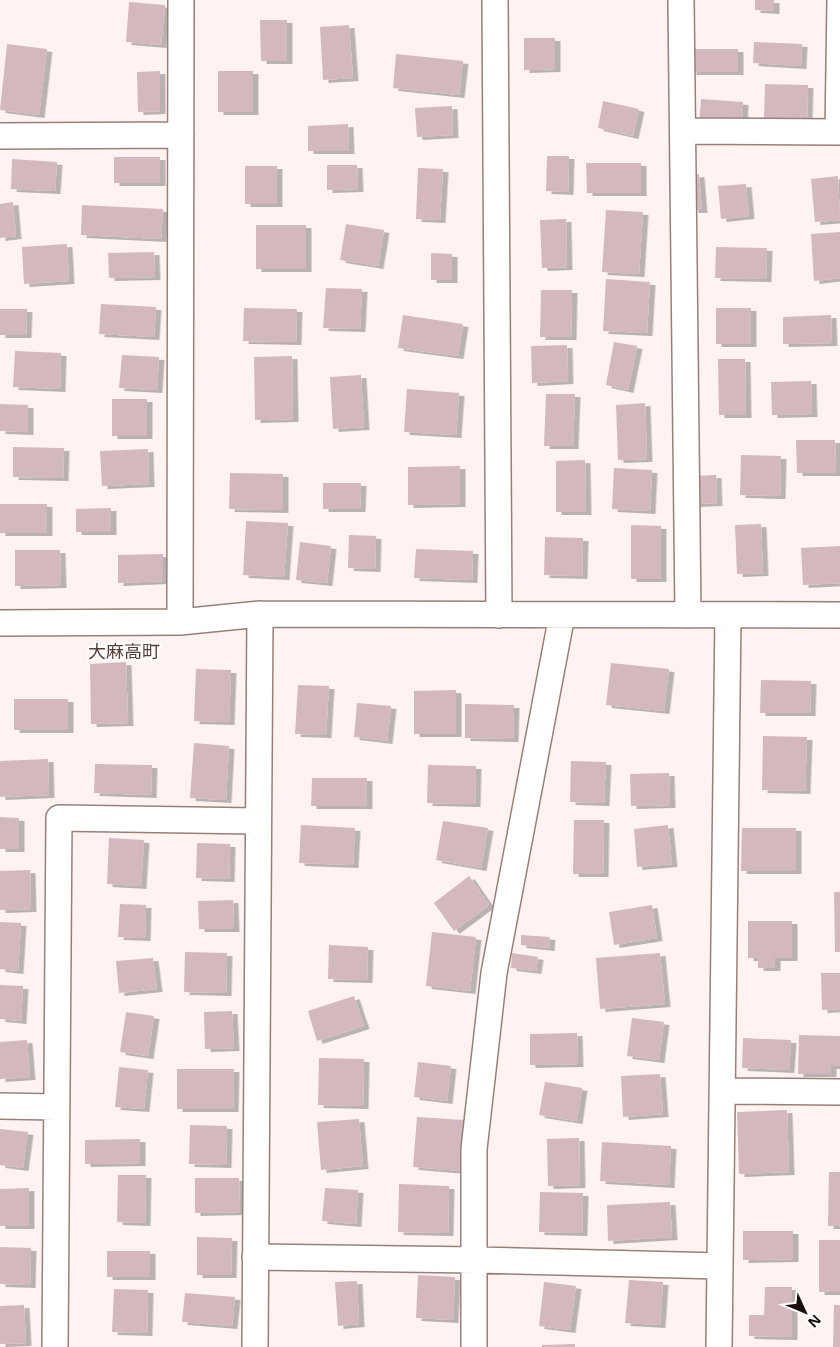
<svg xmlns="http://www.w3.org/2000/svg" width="840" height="1347" font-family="'Open Sans','Noto Sans JP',sans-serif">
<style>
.building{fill:#d3b8be;filter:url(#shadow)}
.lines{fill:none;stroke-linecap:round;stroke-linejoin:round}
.minor-casing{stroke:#98807a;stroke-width:28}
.minor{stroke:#fff;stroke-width:25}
.labels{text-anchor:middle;stroke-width:4.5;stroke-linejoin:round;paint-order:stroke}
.quarter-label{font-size:18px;fill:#543f3a;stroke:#fff}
</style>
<defs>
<filter id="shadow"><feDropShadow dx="5.5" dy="3" stdDeviation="0" flood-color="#0004"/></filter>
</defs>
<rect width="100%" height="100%" fill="#fef3f0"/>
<path class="building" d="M755,0H774V11L755,10Z
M129,2L165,5L161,45L126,42Z
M260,20H287V61H261Z
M349,25L353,78L323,80L320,27Z
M524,38H555V69L524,70Z
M754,42L802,44L801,66L753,63Z
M7,44L47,49L39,115L0,110Z
M691,49H738V72H691Z
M396,54L463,61L459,95L393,88Z
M160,71V111L138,112L137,72Z
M218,71H253V112H218Z
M765,84L808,85L807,119H764Z
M701,99L743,102L742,127L699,125Z
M603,101L639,109L633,136L598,128Z
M452,106L453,135L417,137L415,108Z
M348,124L349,151H308V126Z
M547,156H569L568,192L546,191Z
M114,157H160V183H114Z
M12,159L57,162L55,191L11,189Z
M586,163H641V193H587Z
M327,165H357L358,189L327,190Z
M245,166H277V204H245Z
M418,168L443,169L440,220L416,219Z
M699,174L702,210H693L690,175Z
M838,176L840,220L815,222L811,179Z
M746,184L749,216L721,219L718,186Z
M13,202L16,236L0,238V204Z
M82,205L163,209L161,239L81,235Z
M606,210L643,212L639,274L602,272Z
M566,219L567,267L542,268L540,220Z
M346,224L384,230L378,266L340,260Z
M256,225H306V269H256Z
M840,232V278L814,281L811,234Z
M67,244L69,281L24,284L22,247Z
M716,247L767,248L766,279L715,278Z
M154,252L155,277L109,278L108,253Z
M431,253L452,254V280H431Z
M606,279L650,282L647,333L603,331Z
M326,288L362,289L360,329L323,328Z
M541,290H572L571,337H540Z
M101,304L156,307L154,337L99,334Z
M244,308L297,309L296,342L243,341Z
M716,308H751V344H716Z
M0,309H27L26,335H0Z
M403,315L463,324L458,356L398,348Z
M831,315L832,343L783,344V317Z
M614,342L637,346L628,390L606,385Z
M567,345L568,381L532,383L531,346Z
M15,351L61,353L60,389L13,387Z
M122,355L159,357L157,390L119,388Z
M292,356L293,419L255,420L254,357Z
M718,359H745L746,415H719Z
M361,375L364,427L333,429L330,377Z
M811,381L812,414L772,415L771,382Z
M407,389L459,393L456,435L404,432Z
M546,394H575L573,446H544Z
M112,399H147V436H112Z
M645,403L647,459L618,460L616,405Z
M0,404L28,405V432L0,431Z
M796,440H835L836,473H797Z
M13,447L64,448L63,478L13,477Z
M148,449L149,484L102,486L100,451Z
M741,455L781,456L780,496L740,495Z
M585,460L586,512H556V461Z
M460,466V504L408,505V467Z
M614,468L652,470L650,511L612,509Z
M230,473L283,474V510L229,509Z
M716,475L717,503L693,504L692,476Z
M323,483H361L360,509H323Z
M0,504H47V533H0Z
M111,508V532H76V509Z
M246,521L288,523L284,577L243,575Z
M761,524L763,573L737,574L735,525Z
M631,525L661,526V579H631Z
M349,535L376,536L375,569L348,568Z
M545,537L583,538L582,576L544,575Z
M300,542L331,546L327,583L296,580Z
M840,546V583L803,585L801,548Z
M416,549L473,551L472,580L414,578Z
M15,550H60L61,585L15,586Z
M163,554V581L118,583V555Z
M126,662L128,723L91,724L90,664Z
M611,663L669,669L664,711L606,705Z
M196,669L231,670L229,722L194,721Z
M761,680L811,681L810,713H760Z
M298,685L329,686L326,735L295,734Z
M456,690V734H414V691Z
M14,699H68V730H14Z
M357,703L391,706L387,741L354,737Z
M465,704L514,705L513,739L465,738Z
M763,736L807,737L805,791L762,790Z
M194,743L229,746L226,800L190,798Z
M48,759L49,795L0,797V761Z
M571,761L606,762L604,803L570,802Z
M95,764L152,765L151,795L94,793Z
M428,765L476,766L475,804L427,803Z
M669,773L670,805L631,806L630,774Z
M312,778H367V806H311Z
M0,817L19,818V849H0Z
M574,820H604L603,874H573Z
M443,821L488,828L481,868L436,860Z
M301,825L355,828L353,865L299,863Z
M668,825L672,864L637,867L634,829Z
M742,828H796V871H741Z
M109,838L144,840L141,886L107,884Z
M197,843L230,844L229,879L196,878Z
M30,870L31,909L0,910V871Z
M469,876L489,905L454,931L434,903Z
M834,892H840V952H835Z
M233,900L234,929H199L198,901Z
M120,904L146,905L145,938L118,937Z
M652,905L657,938L614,945L609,912Z
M748,921H792V958H775V968H758V958H748Z
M0,922L21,923L18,971L0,969Z
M432,932L476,937L470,991L426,986Z
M521,935L550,937L549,948L521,945Z
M329,945L368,947L367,980L328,979Z
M185,952L227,953L226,993L184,992Z
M512,953L538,957L536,971L511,968Z
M660,953L665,1004L600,1009L596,958Z
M153,958L157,989L119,993L116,961Z
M821,973H840V1009L822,1010Z
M0,985L23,986L21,1021L0,1019Z
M354,996L364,1026L317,1041L308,1011Z
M232,1011L234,1048L205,1049L204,1012Z
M126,1012L154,1016L148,1056L120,1052Z
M632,1018L664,1022L659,1060L627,1056Z
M577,1033L578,1064L530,1065V1034Z
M799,1035L840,1036V1066H831V1074H798Z
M743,1038L791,1040L789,1070L742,1068Z
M27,1040L30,1077L0,1079V1042Z
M319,1058L364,1059L363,1106L318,1105Z
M418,1062L451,1066L447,1101L414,1097Z
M119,1067L148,1070L144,1109L115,1107Z
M177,1069H234L233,1109H177Z
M660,1074L663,1114L623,1117L621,1076Z
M545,1082L582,1088L577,1121L539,1115Z
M787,1110L789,1172L739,1174L737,1112Z
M417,1117L464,1120L461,1171L413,1167Z
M359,1119L363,1166L321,1170L317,1122Z
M190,1125L227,1126L226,1165L189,1164Z
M0,1129L28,1132L23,1168L0,1165Z
M579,1138L580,1185L548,1186L547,1139Z
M140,1139V1163L85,1164V1140Z
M602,1142L671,1146L669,1185L600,1181Z
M829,1172H840V1226H828Z
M118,1175H146L145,1223L117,1222Z
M195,1178H239L240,1212L195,1213Z
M399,1184L449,1186L448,1233L398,1232Z
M29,1188V1226H0V1189Z
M325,1188L358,1190L356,1224L322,1221Z
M540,1192L583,1193L582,1233L539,1232Z
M670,1202L672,1237L608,1241L607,1205Z
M743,1231H793V1259L743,1260Z
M197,1237L232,1238L231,1275H197Z
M819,1240H840V1292H819Z
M0,1247L31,1248L30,1285L0,1284Z
M107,1251H150V1277H107Z
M418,1275L455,1277L453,1320L416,1318Z
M629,1280L663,1282L660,1325L625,1323Z
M357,1281L359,1324L338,1326L335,1282Z
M544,1282L576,1286L570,1330L539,1326Z
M765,1287H792V1337L749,1336V1315H764Z
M114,1289L148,1290L147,1333L112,1332Z
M185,1293L235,1297L232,1326L182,1322Z
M24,1305L26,1343L0,1344V1306Z
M834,1305H840V1347H833Z
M575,1344V1347H542V1345Z"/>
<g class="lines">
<defs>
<path id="minor" d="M495,0L499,615
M681,0L688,615
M683,131L838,132L840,0
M0,136L181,135
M180,622L181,0
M0,623L180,622L260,614L840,615
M722,1091L840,1092
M0,1106L56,1107
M255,1257L475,1260L720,1266
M55,1347L59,818L258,821
M255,1347L260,614
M474,1347V1149L494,973L562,615
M719,1347L728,615"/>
</defs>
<use href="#minor" class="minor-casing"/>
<use href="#minor" class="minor"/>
</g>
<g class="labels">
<g class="quarter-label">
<text x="124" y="658">大麻高町</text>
</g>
</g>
<g transform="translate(805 1312) rotate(134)" stroke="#ffffff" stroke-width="4" paint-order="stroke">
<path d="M0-4L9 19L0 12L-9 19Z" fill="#180f0d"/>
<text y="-8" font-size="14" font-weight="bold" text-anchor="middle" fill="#180f0d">N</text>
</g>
</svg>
